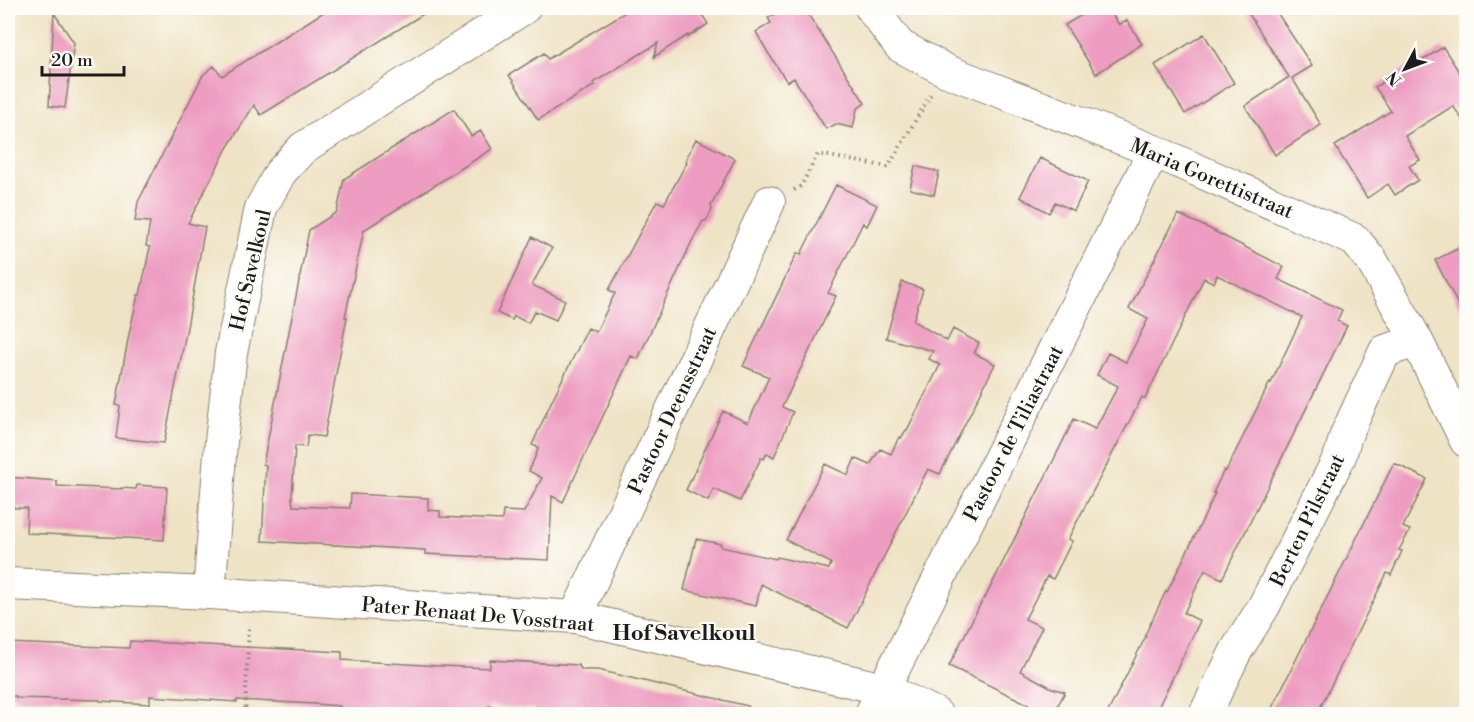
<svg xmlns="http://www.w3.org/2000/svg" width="1474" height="722" font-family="'Libre Bodoni',serif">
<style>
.building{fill:#ee9cc1}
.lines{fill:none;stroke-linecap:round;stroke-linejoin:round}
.minor-casing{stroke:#868070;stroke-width:34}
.path{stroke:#868070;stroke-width:4;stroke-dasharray:1.5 4.5;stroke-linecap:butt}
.minor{stroke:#fff;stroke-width:32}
.labels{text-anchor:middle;stroke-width:4.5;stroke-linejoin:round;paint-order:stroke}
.street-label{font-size:20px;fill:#1c1c1c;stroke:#fdfcf7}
.quarter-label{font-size:22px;font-weight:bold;fill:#1c1c1c;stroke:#fdfcf7}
</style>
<rect width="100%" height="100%" fill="#fdfcf7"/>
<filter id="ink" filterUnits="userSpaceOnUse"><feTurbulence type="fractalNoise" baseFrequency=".0167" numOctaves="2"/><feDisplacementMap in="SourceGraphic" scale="12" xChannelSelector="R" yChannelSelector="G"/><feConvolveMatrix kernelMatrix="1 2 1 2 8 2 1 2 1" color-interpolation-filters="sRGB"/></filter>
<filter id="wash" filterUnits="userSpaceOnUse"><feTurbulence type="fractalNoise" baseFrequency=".008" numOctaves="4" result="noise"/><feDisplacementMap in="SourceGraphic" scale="24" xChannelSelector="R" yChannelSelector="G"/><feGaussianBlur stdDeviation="1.35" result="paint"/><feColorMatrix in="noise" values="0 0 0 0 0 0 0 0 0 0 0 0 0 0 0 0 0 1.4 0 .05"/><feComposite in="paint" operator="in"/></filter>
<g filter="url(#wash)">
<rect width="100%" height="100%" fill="#efe3c5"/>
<g id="blocks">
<path class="building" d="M330,8H433L261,115L254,105L227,148L188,223L205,227L186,333L164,443L116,438L120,406L116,405L129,334L138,295H140L150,247L146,246L150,222L135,221L138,202L203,75L214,66L222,76Z
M632,8H698L708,24L688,37V35L654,57L658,43L593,83L595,85L538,120L509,75L544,53L548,59Z
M785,8H804L865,103L857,109L853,128L836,124L826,129L794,78L787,82L767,51L756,32L771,23L768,18Z
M1093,8H1108L1119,25L1127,20L1142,44L1096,74L1065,25Z
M1245,8H1274L1312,66L1292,78L1321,125L1275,155L1245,106L1289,77Z
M54,13L74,43L65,108L49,106Z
M1204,34L1234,83L1185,114L1155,65Z
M1443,47L1467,84V126L1453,106L1405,136L1420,160L1409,166L1418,180L1395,195L1388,184L1367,198L1335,146L1391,111L1375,87L1412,64L1414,66Z
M454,109L471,136L481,131L492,149L364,230L345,317H347L324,437L308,435L306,447L295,446L292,498L293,506L350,508L351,494L428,498V510L440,511V517L502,520L503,511L524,512L542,478L529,471L538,450L537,449L538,447L532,445L552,400L588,328L596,332L615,293L609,290L657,201L664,204L687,162L685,161L696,139L735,159L711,206L712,210L706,221H703L691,243L638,359L631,356L563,502L552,496L549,560L425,554V550L262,541L266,465L263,464L309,230L337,212L344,179Z
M1040,158L1088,181L1074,211L1055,202L1049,213L1020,197Z
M915,166L939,172L934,195L910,189Z
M836,185L877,205L867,226L863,223L828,293L836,296L782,407L793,412L774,457L767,453L764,459L761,458L740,501L714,489L708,501L686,490L723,411L748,423L769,377L743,366L797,253L801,254Z
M1178,214L1208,228L1284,267L1278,279L1342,310L1337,321L1347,326L1222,579L1205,570L1184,613L1200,621L1155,714H1107L1146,636L1145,635L1166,591L1167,592L1205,515L1215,493H1213L1224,470L1226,471L1270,382L1271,383L1302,317L1217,275L1214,283L1204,278L1145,399L1142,397L1068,539L1072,541L1053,579L1047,576L1025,619L1042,627L1020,671L1052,688L1065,692L1053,714H1046L1027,705L1028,704L949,666L984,597L985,598L1074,419L1095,429L1118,386L1097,375L1108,353L1126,362L1148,319L1129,309Z
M532,237L552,248L532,285L565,300L556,320L535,311L528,323L514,316L512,320L497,313Z
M1467,244V322L1435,260Z
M902,282L923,289L913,321L947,341L953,329L979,343L974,353L995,364L940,474L928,469L848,628L761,584L756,606L684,590L696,539L721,544V547L776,559L777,557L829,569L831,563L786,540L825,464L848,475L855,458L870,465L880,449L891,454L899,437L901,438L906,430H907L940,365L929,359L933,351L886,338Z
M1394,463L1427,479L1403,527L1410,530L1399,550L1402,551L1391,575L1387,573L1317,714H1269Z
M8,477L57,481V486L121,489V488L136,489L137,485L167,487L164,540L26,533L27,508H14V507L8,506Z
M130,641L342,652V660L440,666L490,668V660L578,665L582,670H598L748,706L747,714H534L535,709L489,706V714H351L352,711L340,710V706L315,704L237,700V702L150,696V704L100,701V700L16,698V696H8V643L129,648Z"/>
</g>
</g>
<g filter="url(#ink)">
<use href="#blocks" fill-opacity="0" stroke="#868070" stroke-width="1.5"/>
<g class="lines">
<defs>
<path id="minor" d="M871,8L900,46L947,71L1154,151L1355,240L1372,261L1417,341L1466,441
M8,584L209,593L575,617L884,689L936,714
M209,593L221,442L231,353L261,208L280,173L303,148L524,8
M575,617L769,202
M871,714L1154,151
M1205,714L1236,651L1264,606L1340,456L1346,435L1385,351L1417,341"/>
</defs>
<use href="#minor" class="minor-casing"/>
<path class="path" d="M794,190L801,186L818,154L888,167L931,94
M245,714L249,625"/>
<use href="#minor" class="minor"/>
</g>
</g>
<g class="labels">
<g class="street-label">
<text transform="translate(1212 178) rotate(23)" y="7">Maria Gorettistraat</text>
<text transform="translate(250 270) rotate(-77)" y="7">Hof Savelkoul</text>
<text transform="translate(672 410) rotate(-65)" y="7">Pastoor Deensstraat</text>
<text transform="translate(1013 433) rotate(-63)" y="7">Pastoor de Tiliastraat</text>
<text transform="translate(1307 520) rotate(-64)" y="7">Berten Pilstraat</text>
<text transform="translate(478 614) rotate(5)" y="7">Pater Renaat De Vosstraat</text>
</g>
<g class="quarter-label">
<text x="684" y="640">Hof Savelkoul</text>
</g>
</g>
<rect width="1474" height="722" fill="none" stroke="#fdfcf7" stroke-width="30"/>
<g transform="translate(1405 69) rotate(229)" stroke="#fdfcf7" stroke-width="4.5" paint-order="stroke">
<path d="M0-4.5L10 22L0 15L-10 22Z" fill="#1c1c1c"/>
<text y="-9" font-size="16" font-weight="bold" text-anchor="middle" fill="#1c1c1c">N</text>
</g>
<path d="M42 66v9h82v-9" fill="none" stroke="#1c1c1c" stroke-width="3"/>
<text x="51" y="66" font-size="18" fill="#1c1c1c" stroke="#fdfcf7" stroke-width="4.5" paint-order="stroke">20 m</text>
</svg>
